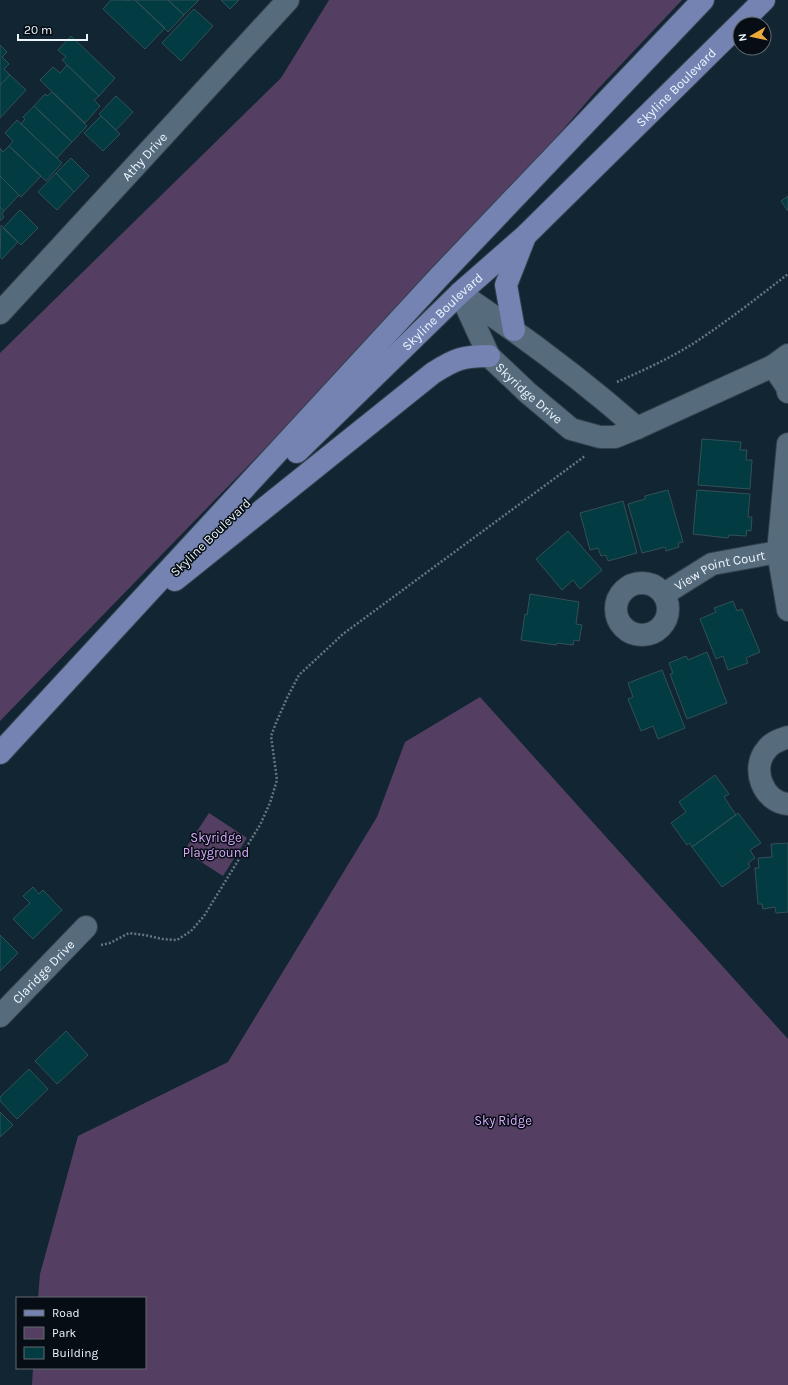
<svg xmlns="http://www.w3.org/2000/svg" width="788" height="1385" font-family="Karla,sans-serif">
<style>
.green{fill:#543f63}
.building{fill:#023b42;stroke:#325156}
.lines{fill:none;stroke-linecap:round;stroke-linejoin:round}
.minor-casing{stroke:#34414d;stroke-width:24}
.major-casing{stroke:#34414d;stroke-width:24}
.path{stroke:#667681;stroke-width:2.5;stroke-dasharray:2 2;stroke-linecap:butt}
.minor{stroke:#566c7d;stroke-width:22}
.major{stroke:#7483b1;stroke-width:22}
.labels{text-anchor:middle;stroke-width:3;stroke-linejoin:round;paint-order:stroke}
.street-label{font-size:13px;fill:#ecf5fd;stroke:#060d14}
.park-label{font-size:13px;fill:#d9abfb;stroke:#060d14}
</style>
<rect width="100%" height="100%" fill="#122533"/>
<path class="green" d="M329,0H682L597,90L431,283L383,327L0,721V353L281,78Z
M480,697L788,1039V1385H32L33,1368H145V1298H38L40,1274L78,1136L228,1062L377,817L405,742Z
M209,813L247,838L223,876L184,851Z"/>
<path class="building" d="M111,0H126L128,1L129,0H135L165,28L145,49L103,9Z
M135,0H168L184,15L168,32Z
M168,0H199L184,15Z
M221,0H239L230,9Z
M194,9L213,26L181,61L162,43Z
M71,36L115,78L99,96L62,60L66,57L58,50Z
M0,45L7,52L2,57L9,64L4,69L10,75L0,85Z
M67,65L99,96L94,100L100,106L85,123L40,80L53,67L60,73Z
M10,75L26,90L0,118V85Z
M52,92L87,126L72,142L34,106L45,94L47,96Z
M116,96L133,112L116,130L99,114Z
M34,106L72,142L57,158L21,124L25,119L23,117Z
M101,116L120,134L103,151L84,133Z
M17,120L62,163L46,181L9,146L13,141L5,133Z
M9,146L41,176L21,197L0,176V148L3,152Z
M71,158L89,176L74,192L56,173Z
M56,173L74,192L57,210L38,192Z
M0,176L19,195L4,211L0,207Z
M788,196V211L781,201Z
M0,207L4,211L2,214L4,217L0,221Z
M20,210L38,228L21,245L3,228Z
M1,225L18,242L2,259L0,257Z
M702,439L741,442L740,450H747L746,460H752L750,489L698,485Z
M668,490L683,542L678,543L679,547L666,551L665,547L642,553L628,504L645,499V496Z
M697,490L750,494L748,517H752L751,531L747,530L746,536L729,535L728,538L693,534Z
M623,501L637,553L608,561L606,555L601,556L598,548L590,550L580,513Z
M568,531L602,570L580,589L573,580L562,590L536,559Z
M530,594L579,602L576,624L582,625L579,641L574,640L573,645L557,643L556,645L521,640L525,614L527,615Z
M733,601L737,611L742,609L760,652L746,658L748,663L728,670L723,656L716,659L700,619L716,612L714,608Z
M707,652L727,703L687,719L670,674L673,673L669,663L686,656L688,660Z
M662,670L685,728L658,739L653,726L641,731L628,699L633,697L628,683Z
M715,775L729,794L724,797L736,815L692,847L690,843L687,845L671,823L686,812L679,802Z
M738,813L761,843L750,850L755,858L748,863L750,867L722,887L692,847Z
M788,843V912L776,913L775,907L763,909L762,904H758L755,868H759L758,858L772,857L771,844Z
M33,887L39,894L43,890L62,910L33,939L13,919L30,903L23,896Z
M0,935L18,953L0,971Z
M66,1031L88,1055L57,1084L35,1061Z
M29,1069L48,1089L17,1119L0,1101V1097Z
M0,1112L13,1125L0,1137Z"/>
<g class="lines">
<defs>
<g id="minor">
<path id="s1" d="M460,293L489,356L528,393L571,429L600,437H615L637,428L773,366L788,355"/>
<path d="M461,294C522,335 581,379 637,428"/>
<path id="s2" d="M0,313L288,0"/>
<path d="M773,366L787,387L788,392"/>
<path d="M788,444L778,552L788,610"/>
<circle cx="642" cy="609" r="26"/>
<path id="s3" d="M664,594L712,564L778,552"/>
<path d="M788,737C780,740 772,742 767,749C750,768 763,802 788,804"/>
<path id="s4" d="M0,1016L86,927"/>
</g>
<g id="major">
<path d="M514,330L506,285L524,239"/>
<path id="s5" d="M297,452L460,293L525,236L764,0"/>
<path d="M175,580L433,373C455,359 463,356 489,356"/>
<path d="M0,753L440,276L703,0"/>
</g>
</defs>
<use href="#minor" class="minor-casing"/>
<use href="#major" class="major-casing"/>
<path class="path" d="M617,382C642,371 668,359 691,345C725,323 757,298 788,274
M101,945L110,943L129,933L145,935L162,939L177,940L191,931L204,916L260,825L270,803L277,780L271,736L276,723L287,698L299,675L343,634L585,456"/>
<use href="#minor" class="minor"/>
<use href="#major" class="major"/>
</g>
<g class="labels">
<g class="street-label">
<text dy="5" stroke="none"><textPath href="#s5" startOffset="526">Skyline Boulevard</textPath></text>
<text dy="5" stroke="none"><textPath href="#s2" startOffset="213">Athy Drive</textPath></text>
<text dy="5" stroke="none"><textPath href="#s5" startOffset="202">Skyline Boulevard</textPath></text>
<text dy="5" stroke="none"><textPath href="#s1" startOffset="124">Skyridge Drive</textPath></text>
<text transform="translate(210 537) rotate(-44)" y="5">Skyline Boulevard</text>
<text dy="5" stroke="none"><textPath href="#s3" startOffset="62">View Point Court</textPath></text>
<text dy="5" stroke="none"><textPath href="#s4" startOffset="62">Claridge Drive</textPath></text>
</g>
<g class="park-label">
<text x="216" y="842">Skyridge<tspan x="216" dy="15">Playground</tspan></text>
<text x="503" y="1125">Sky Ridge</text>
</g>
</g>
<rect x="16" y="1297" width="130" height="72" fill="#060d14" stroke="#626a71"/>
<rect x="24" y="1310" width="20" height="6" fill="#7483b1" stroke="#626a71"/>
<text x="52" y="1317" font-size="12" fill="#ecf5fd">Road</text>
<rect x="24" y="1327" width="20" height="12" fill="#543f63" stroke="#626a71"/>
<text x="52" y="1337" font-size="12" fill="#ecf5fd">Park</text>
<rect x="24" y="1347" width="20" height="12" fill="#023b42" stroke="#626a71"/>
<text x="52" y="1357" font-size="12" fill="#ecf5fd">Building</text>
<g transform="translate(752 36) rotate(261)"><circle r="19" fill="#060d14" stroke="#626a71"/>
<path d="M0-3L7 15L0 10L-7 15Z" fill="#eca93b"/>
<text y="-6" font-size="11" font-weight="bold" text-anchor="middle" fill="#ecf5fd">N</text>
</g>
<path d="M18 34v6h69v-6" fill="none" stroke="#ecf5fd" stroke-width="2"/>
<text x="24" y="34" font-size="12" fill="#ecf5fd" stroke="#060d14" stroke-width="3" paint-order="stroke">20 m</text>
</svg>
